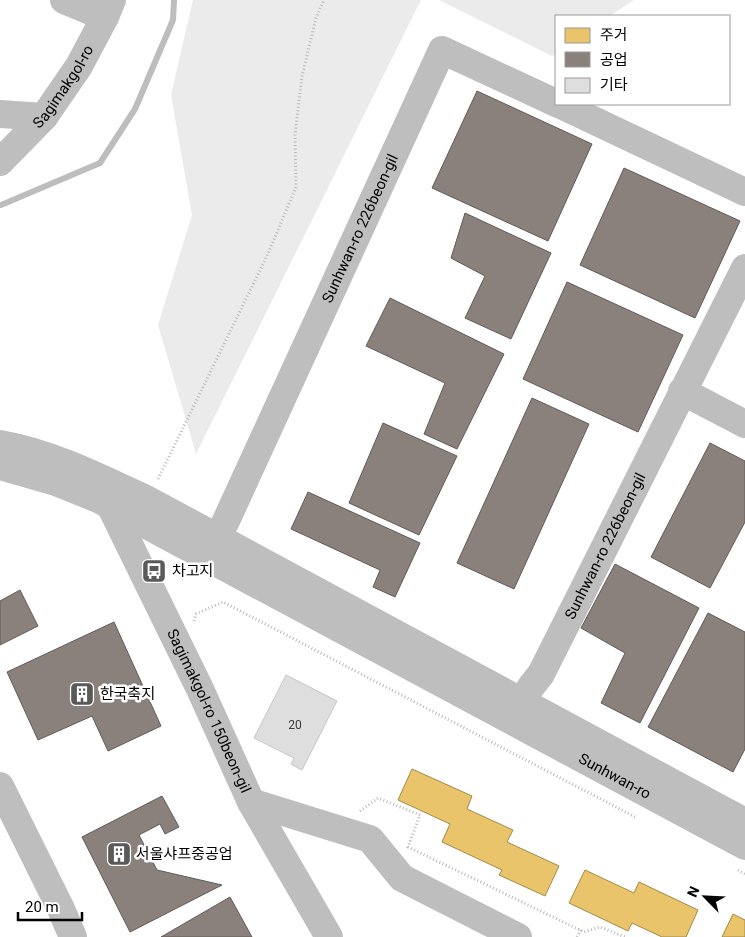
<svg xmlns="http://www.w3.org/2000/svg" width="745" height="937" font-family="Roboto,'Noto Sans KR',sans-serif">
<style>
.green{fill:#ebebeb}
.homes{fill:#e9c46a;stroke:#a3894a}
.industry{fill:#8a817c;stroke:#615a57}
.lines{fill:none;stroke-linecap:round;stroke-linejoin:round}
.stream{stroke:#bdbdbd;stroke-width:6}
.building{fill:#dedede;stroke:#c6c6c6}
.path{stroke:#b9b9b9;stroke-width:3;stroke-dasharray:1 2.5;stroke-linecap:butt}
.minor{stroke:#bebebe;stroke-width:28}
.major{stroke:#bebebe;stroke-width:28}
.labels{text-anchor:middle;stroke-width:5;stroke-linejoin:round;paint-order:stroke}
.number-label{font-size:12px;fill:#383838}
.street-label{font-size:15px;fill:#000;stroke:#fff}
.poi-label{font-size:15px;fill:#000;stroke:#fff;text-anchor:start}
</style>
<rect width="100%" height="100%" fill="#fff"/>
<path class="green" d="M193,0H421L196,454L158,325L192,215L171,95Z
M439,0H634L610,16H556V53L552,56Z"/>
<path class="homes" d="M412,769L472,796L467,809L513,830L507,842L559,866L545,896L499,875L502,870L442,842L450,824L398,800Z
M585,870L634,893L639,882L698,910L686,937H662L632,923L628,931L569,903Z
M733,914L745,920V937H722Z"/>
<path class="industry" d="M477,91L592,144L548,241L432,188Z
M624,168L740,221L695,318L580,265Z
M465,213L551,253L511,339L465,318L485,276L451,258Z
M567,282L683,335L638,432L523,379Z
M390,298L504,354L457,449L424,434L445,383L366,346Z
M532,398L589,424L514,589L457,563Z
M383,423L457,456L419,535L349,503Z
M710,443L745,461V522L710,588L651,557Z
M308,492L420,543L395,597L373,587L380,570L291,529Z
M615,564L699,608L640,723L601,703L625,653L581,628Z
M20,590L38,626L0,645V601Z
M708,613L745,632V749L733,772L648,727Z
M114,622L161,726L108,751L92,716L38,740L7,672Z
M162,796L179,827L165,834L160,824L139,835L157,870L222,885L130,932L82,837Z
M230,897L252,937H161Z"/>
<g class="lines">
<path class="stream" d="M1,205L100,163L135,109L173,20L174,0"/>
</g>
<path class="building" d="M286,675L337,701L302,770L291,764L294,758L254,738Z"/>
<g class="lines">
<path class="path" d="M158,479L267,256L296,187L295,135L302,76L316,18L324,0
M194,621L196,614L223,602L637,818
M360,811L378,798L420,815L408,847L584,932L600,927L625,937
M738,870L745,874
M577,937L581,930"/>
<g class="minor">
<path d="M64,0L105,17"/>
<path d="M559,104L745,192"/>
<path d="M0,114L44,117"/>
<path id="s1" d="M0,162L44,117L79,66L105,17L112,0"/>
<path d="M682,391L745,424"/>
<path id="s2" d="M104,493L200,689L251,802L329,937"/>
<path id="s3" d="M225,523L442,50L556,103"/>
<path id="s4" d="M530,688L541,674L745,268"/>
<path d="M0,786L61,909L73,937"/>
<path d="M251,802L370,839L402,878L518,937"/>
</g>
<g class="major">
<path d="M0,444C52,453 101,478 148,500L745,822"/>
<path id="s5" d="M0,466L56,482L98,499L745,846"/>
</g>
</g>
<defs>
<symbol id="bus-square" viewBox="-11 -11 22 22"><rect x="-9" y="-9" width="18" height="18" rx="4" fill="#595959" stroke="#fff"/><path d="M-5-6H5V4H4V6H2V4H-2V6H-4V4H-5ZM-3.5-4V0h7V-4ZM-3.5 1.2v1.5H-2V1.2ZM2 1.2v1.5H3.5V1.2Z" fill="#fff"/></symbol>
<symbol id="building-square" viewBox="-11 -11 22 22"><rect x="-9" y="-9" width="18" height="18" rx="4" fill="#595959" stroke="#fff"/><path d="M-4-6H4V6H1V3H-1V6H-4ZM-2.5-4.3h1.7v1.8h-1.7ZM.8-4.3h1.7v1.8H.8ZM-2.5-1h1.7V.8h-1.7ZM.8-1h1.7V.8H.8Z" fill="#fff"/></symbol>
</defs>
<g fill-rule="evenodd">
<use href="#bus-square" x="140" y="557" width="28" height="28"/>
<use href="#building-square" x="68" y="680" width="28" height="28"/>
<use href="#building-square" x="105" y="840" width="28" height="28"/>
</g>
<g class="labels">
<g class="number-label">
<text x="295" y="729">20</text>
</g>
<g class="street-label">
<text dy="5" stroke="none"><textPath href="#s1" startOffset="99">Sagimakgol-ro</textPath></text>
<text dy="5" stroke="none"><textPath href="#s3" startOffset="324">Sunhwan-ro 226beon-gil</textPath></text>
<text dy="5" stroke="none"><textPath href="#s4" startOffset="161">Sunhwan-ro 226beon-gil</textPath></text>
<text dy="5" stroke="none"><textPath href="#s2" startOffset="242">Sagimakgol-ro 150beon-gil</textPath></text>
<text dy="5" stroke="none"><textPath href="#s5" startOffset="690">Sunhwan-ro</textPath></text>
</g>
<g class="poi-label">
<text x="172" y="576">차고지</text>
<text x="100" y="699">한국축지</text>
<text x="136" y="859">서울샤프중공업</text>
</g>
</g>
<rect x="555" y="15" width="175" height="90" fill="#ffffff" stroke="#999999"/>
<rect x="565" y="28" width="25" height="15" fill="#e9c46a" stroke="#999999"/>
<text x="600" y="40" font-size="15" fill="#000000">주거</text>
<rect x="565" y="52" width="25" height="15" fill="#8a817c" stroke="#999999"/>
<text x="600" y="65" font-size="15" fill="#000000">공업</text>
<rect x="565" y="78" width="25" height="15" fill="#dedede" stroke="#999999"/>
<text x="600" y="90" font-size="15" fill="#000000">기타</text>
<g transform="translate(705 897) rotate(294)" stroke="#ffffff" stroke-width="4" paint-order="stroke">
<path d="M0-4L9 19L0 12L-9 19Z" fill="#000000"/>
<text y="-8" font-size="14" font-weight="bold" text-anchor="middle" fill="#000000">N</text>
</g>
<path d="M18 912v8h64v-8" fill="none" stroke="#000000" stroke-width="2.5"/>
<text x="25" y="912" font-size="15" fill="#000000" stroke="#ffffff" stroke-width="4" paint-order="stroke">20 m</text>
</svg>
